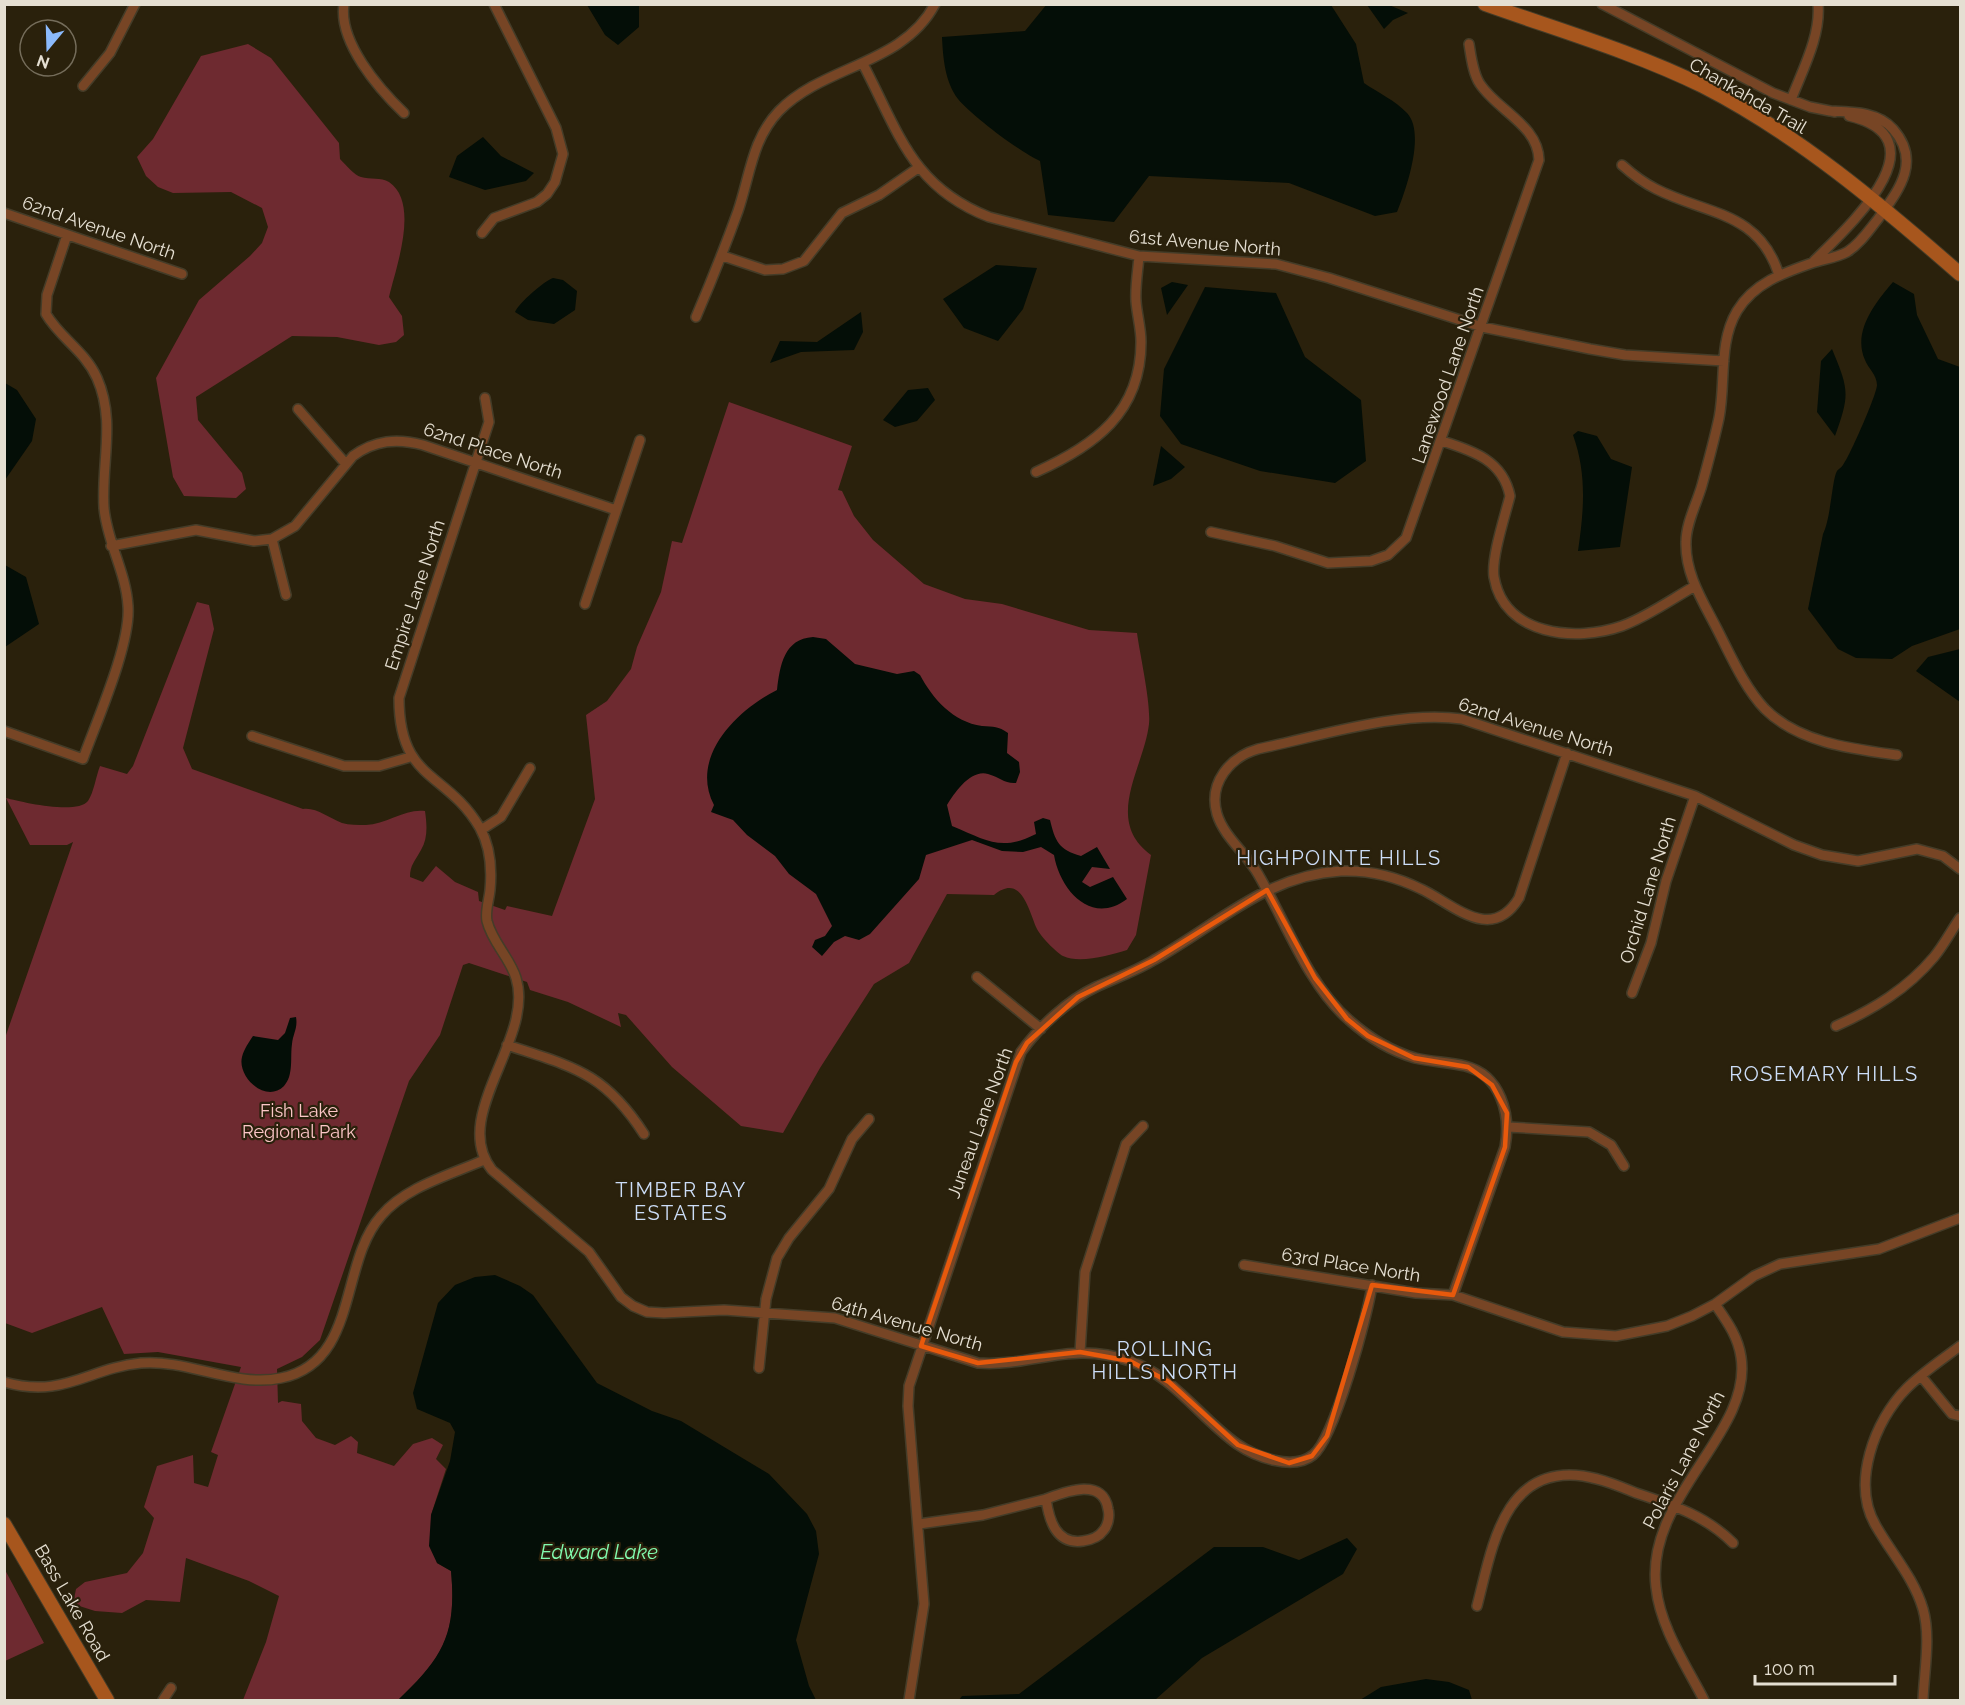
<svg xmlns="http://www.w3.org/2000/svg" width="1965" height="1705" font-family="Raleway,sans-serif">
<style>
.green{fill:#6e2a30}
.water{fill:#040e07}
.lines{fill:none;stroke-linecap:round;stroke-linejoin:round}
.street-casing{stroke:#443c28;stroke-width:12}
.secondary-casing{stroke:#443c28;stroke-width:16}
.street{stroke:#774525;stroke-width:9}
.secondary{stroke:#a7561d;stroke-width:14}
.marked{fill:none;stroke:#e8590c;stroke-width:4.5;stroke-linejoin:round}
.labels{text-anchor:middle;stroke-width:4.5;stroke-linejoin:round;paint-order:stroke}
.street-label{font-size:18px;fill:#e5dfd2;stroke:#2a210c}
.park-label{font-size:18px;fill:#fcc6c7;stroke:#2a210c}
.neighbourhood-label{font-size:20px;letter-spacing:1.5px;fill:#ccddf7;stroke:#2a210c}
.water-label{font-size:20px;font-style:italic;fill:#82fcb0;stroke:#2a210c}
</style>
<rect width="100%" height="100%" fill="#2a210c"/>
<path class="green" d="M248,44L271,58L339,143L340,159C346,165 354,175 361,177C370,180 381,177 389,182C420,203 396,267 389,297L402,316L404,335L396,342L379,345L337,337L292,336L196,397L198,420L242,473L246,489L236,498L184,496L173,477L156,378L199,300L250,256L262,243L268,227L262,208L231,192L173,193L158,187L146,176L137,157L153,139L201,56Z
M729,402L852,446L838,490L842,491L854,516L873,540L924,584L965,599L1002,604L1089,630L1137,633C1140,655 1151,703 1149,724C1144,768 1103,820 1151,855L1136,935L1127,950C1110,955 1080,964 1063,956C1056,952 1041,937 1037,929C1029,912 1022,872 994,895L947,894L909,963L874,984L820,1068L783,1133L741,1126L672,1067L626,1015L618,1013L621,1027L568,1002L530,990L527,982L469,963L463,965L440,1035L409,1081L320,1340L302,1357L277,1369L278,1403L282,1401L301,1404L302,1421L316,1438L335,1445L351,1436L358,1442L357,1453L394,1466L413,1444L432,1438L443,1445L436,1459L446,1469L431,1515L437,1563L451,1571C457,1635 443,1658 398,1700H243L266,1642L279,1596L249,1581L186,1558L180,1602L146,1600L122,1613L95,1611L73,1604L76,1589L85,1582L127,1573L143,1553L154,1518L144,1507L157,1466L193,1455L194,1483L208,1487L218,1455L211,1452L241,1367L158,1352L124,1354L102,1307L32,1333L5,1323V1038L73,842L67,845H30L6,798C21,802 77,815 88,801C94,792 96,776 100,766L127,774L133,766L197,602L209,605L214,629L183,748L192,769L303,809C316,807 329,818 342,823C349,825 358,825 366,825C386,824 407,808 425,811C427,825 428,838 421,850C415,861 410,865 410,877L423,882L436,866L455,882L478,892L479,901L505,910L507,906L552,916L595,799L586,715L607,701L631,669L637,647L661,592L672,541L682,543Z
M4,1568L44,1643L5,1661H4Z"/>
<path class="water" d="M1047,4L1331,5L1356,44L1364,83C1377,92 1396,101 1407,113C1426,133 1406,190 1397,212L1375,216L1289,183L1149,176L1114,222L1048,215L1040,161C1020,152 972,116 958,99C945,82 943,58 942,37L1025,31Z
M587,5H639V27L618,45L605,35Z
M1367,5H1389L1408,13L1393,20L1384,29Z
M483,137L501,156L534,173L526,181L485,190L449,177L457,156Z
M996,265L1037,268L1023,309L998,341L964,328L943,299Z
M553,278L563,280L577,291L575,310L554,324L528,320L515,312C519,303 544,281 553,278Z
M1172,282L1188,285L1167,315L1161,288Z
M1893,282L1914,294L1917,315L1938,359L1960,367V629L1912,646L1892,659L1856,658L1838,649L1808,609L1823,534C1831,518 1832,479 1837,471C1838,469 1841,468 1843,465C1849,458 1877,394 1877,385C1877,375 1868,368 1865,360C1852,331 1876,302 1893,282Z
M1205,287L1276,293L1305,357L1361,400L1366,461L1335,483L1260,471L1181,444L1160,416L1164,369Z
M861,312L863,332L854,350L801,352L770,363L780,341L817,342Z
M1832,349C1849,390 1850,394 1835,436L1817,412L1821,361Z
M5,383L17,390L36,419L32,441L5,480Z
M928,388L935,400L917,421L895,427L883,420L908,390Z
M1578,431L1597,436L1611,459L1632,467L1620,547L1578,551C1584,510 1587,474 1573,435Z
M1161,446L1185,467L1171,479L1153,486Z
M5,565L26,577L39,624L5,647Z
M813,637L826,639L855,664L897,674L914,671L920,675C933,699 953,722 982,726C994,727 998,726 1008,733L1007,753L1019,762L1020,772L1016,783C1005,784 999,777 988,774C971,769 955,792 947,805L952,826C986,840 1001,852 1036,834L1034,822L1043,818L1050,820C1055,841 1059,850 1081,856L1097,847L1110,869L1092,867L1082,882L1090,887L1113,877L1127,899C1091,926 1060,890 1054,855L1041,847L1023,852L1002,851L972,840L926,855L919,879L870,934L859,940L845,936L834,942L822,956L812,947L815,940L825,936L832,926L816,894L789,874L775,856L747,835L733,820L711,812L714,805C689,757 737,710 777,690C780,665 784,639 813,637Z
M1960,649V702L1916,671L1928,657Z
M296,1017C298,1028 293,1034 292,1044C290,1057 294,1075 284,1086C266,1104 237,1077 242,1057C244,1049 249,1042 253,1036L278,1040L285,1033L290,1018Z
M495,1275L520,1286L533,1295L597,1383L652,1411L681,1421L744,1459L769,1474L807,1514L816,1531L819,1554L796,1640L809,1686L816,1700H398C442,1658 457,1635 451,1571L437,1563L429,1546L431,1515L450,1461L455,1432L450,1423L417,1409L413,1393L438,1303L455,1285L475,1277Z
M1347,1538L1357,1549L1343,1574L1202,1658L1155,1700H959L962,1696L1019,1694L1214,1547H1263L1299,1560Z
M1426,1679L1449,1682L1469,1690L1472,1700H1360L1381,1687Z"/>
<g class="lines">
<defs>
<path id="street" d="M344,4C338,42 379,89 404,113
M1602,4L1773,93L1810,107L1835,112
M863,64C899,133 912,187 989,217L1139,256L1276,264L1329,278L1482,327L1590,349L1625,355L1724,361
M83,86L110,53L135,4
M1791,100C1802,71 1821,36 1818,4
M1829,111C1851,112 1877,111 1893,129C1922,162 1898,191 1878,219C1869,230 1860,244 1847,252C1836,258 1824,259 1812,263C1783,273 1754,283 1737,311C1718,343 1726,383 1719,418C1714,441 1708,463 1702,485C1697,503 1686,523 1686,542C1685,573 1702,600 1716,627C1730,654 1744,687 1765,709C1799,743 1853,749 1897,755
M1622,165C1632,174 1644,183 1656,189C1707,215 1759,211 1779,275
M4,213L182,274
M482,233L494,218L537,202L547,194L555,182L563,154L556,128L494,4
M723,256L765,270L783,269L804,261L842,213L879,195L918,168
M1814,261C1847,228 1946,139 1849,116
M696,317C711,282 725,247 738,211C750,176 752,139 779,111C824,65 903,65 935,4
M485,398L489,422L399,698C399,782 446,770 480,828C490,846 492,869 490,890C489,900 485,911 487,921C492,942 510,958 516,978C535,1039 449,1116 492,1170L589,1252L621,1297L633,1306L647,1312L664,1313L724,1310L835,1318L978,1363C1033,1367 1071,1340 1130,1361C1175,1377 1199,1417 1237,1444C1256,1457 1293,1471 1313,1455C1334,1439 1368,1315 1372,1285
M298,409L345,463
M1442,441C1474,451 1503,461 1510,496C1505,516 1491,558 1494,577C1504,636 1576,642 1622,626C1647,617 1672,599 1695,586
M1036,472C1094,446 1141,413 1141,342C1141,328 1137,315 1136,301C1135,287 1138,270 1139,256
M1211,532L1275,546L1328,563L1371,561L1388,555L1406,538L1539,160C1538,125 1498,111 1480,84C1473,74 1471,56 1469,44
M272,539L286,595
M111,546L196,530L254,541L272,539L295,526L353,456C375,440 397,438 423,445L616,510
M585,604L640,440
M4,731L83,759C97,720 131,644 128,606C126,572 107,542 104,508C101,463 116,421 97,378C85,351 60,338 46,314L47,295L67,235
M252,736L344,766H379L410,757
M481,830L501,817L530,768
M977,977L1041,1029
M1632,993L1651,943L1666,881L1695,796
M1836,1026C1874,1009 1907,989 1934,957C1944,945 1951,931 1960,918
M507,1045C573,1067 604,1072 644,1134
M1508,1127L1589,1132L1611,1145L1624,1166
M1244,1265L1416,1293L1453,1295L1563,1332L1616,1336L1667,1326L1692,1316L1715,1304L1754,1276L1780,1264L1879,1249L1960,1218
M1453,1295L1505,1147C1511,1115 1501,1075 1465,1066C1448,1062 1432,1062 1415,1058C1391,1051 1368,1037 1349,1020C1308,985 1285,920 1258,874C1246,853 1224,837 1217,814C1208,783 1230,757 1258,749C1320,736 1400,710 1462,719L1695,796L1794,845L1822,855L1858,861L1917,849L1943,856L1960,869
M1080,1352L1085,1272L1126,1144L1143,1126
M759,1368L766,1299L777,1258L789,1238L829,1189L852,1139L869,1119
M1921,1376L1952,1414L1960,1416
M4,1382C64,1399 88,1368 141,1363C188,1359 235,1388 281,1378C359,1362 339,1263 381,1216C405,1187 450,1175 484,1160
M919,1524L983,1515L1046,1499C1049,1520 1056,1545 1083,1541C1090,1540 1099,1537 1103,1531C1108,1526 1110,1516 1108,1509C1103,1477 1065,1492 1046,1499
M1477,1606C1492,1549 1503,1465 1583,1476C1602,1479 1619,1486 1636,1493C1672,1505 1705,1515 1733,1543
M163,1700L171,1688
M909,1700L924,1604L908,1406L909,1386L1021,1052C1039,1027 1068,1000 1096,987C1116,978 1136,971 1154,960C1217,925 1266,875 1341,871C1368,870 1397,877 1421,889C1453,904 1491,944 1519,898L1567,753
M1704,1700C1686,1665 1660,1627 1656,1587C1645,1496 1753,1433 1741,1357C1738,1336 1726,1320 1715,1304
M1923,1700C1924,1672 1931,1637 1923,1609C1914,1578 1892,1554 1876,1526C1851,1484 1874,1421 1907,1388C1923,1372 1943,1359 1960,1346"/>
<path id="secondary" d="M1485,4C1558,30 1634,52 1703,86C1797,134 1881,205 1960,274
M4,1524L107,1700"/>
</defs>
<use href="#street" class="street-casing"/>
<use href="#secondary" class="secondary-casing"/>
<use href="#street" class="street"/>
<use href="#secondary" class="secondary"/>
</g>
<path class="marked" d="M1267,890L1315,978L1347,1019L1368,1036L1414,1058L1468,1067L1492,1085L1507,1113L1505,1147L1453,1295L1372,1285L1327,1436L1312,1456L1289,1463L1238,1445L1169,1382L1130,1361L1080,1352L978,1363L921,1346L1016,1062L1027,1043L1078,997L1154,960Z"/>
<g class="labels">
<g class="street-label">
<text transform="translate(1748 96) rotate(30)" y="6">Chankahda Trail</text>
<text transform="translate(99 228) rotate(19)" y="6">62nd Avenue North</text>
<text transform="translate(1205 243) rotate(5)" y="6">61st Avenue North</text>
<text transform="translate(1448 375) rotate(-71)" y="6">Lanewood Lane North</text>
<text transform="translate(493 451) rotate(18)" y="6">62nd Place North</text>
<text transform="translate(415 595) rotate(-72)" y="6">Empire Lane North</text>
<text transform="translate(1536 727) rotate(17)" y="6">62nd Avenue North</text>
<text transform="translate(1648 890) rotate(-73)" y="6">Orchid Lane North</text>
<text transform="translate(980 1123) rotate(-70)" y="6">Juneau Lane North</text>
<text transform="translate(1351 1265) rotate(9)" y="6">63rd Place North</text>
<text transform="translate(907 1324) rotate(16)" y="6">64th Avenue North</text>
<text transform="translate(1684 1460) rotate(-62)" y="6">Polaris Lane North</text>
<text transform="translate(72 1603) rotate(60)" y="6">Bass Lake Road</text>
</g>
<g class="park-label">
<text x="299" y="1117">Fish Lake<tspan x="299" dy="21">Regional Park</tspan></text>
</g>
<g class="neighbourhood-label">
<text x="1339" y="865">HIGHPOINTE HILLS</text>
<text x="1824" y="1081">ROSEMARY HILLS</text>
<text x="681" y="1197">TIMBER BAY<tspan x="681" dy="23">ESTATES</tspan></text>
<text x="1165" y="1356">ROLLING<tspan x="1165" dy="23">HILLS NORTH</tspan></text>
</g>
<g class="water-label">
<text x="599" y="1559">Edward Lake</text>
</g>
</g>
<rect width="1965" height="1705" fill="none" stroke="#e5dfd2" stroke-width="12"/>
<g transform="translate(48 48) rotate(199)"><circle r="28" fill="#2a210c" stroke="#756d5b" stroke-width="1.5"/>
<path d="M0-4.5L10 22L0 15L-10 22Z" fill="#8bbafc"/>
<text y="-9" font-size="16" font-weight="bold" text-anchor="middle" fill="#e5dfd2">N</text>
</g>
<path d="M1755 1675v9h140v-9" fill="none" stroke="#e5dfd2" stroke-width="3"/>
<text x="1764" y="1675" font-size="18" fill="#e5dfd2" stroke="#2a210c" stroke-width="4.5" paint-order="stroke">100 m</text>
</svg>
